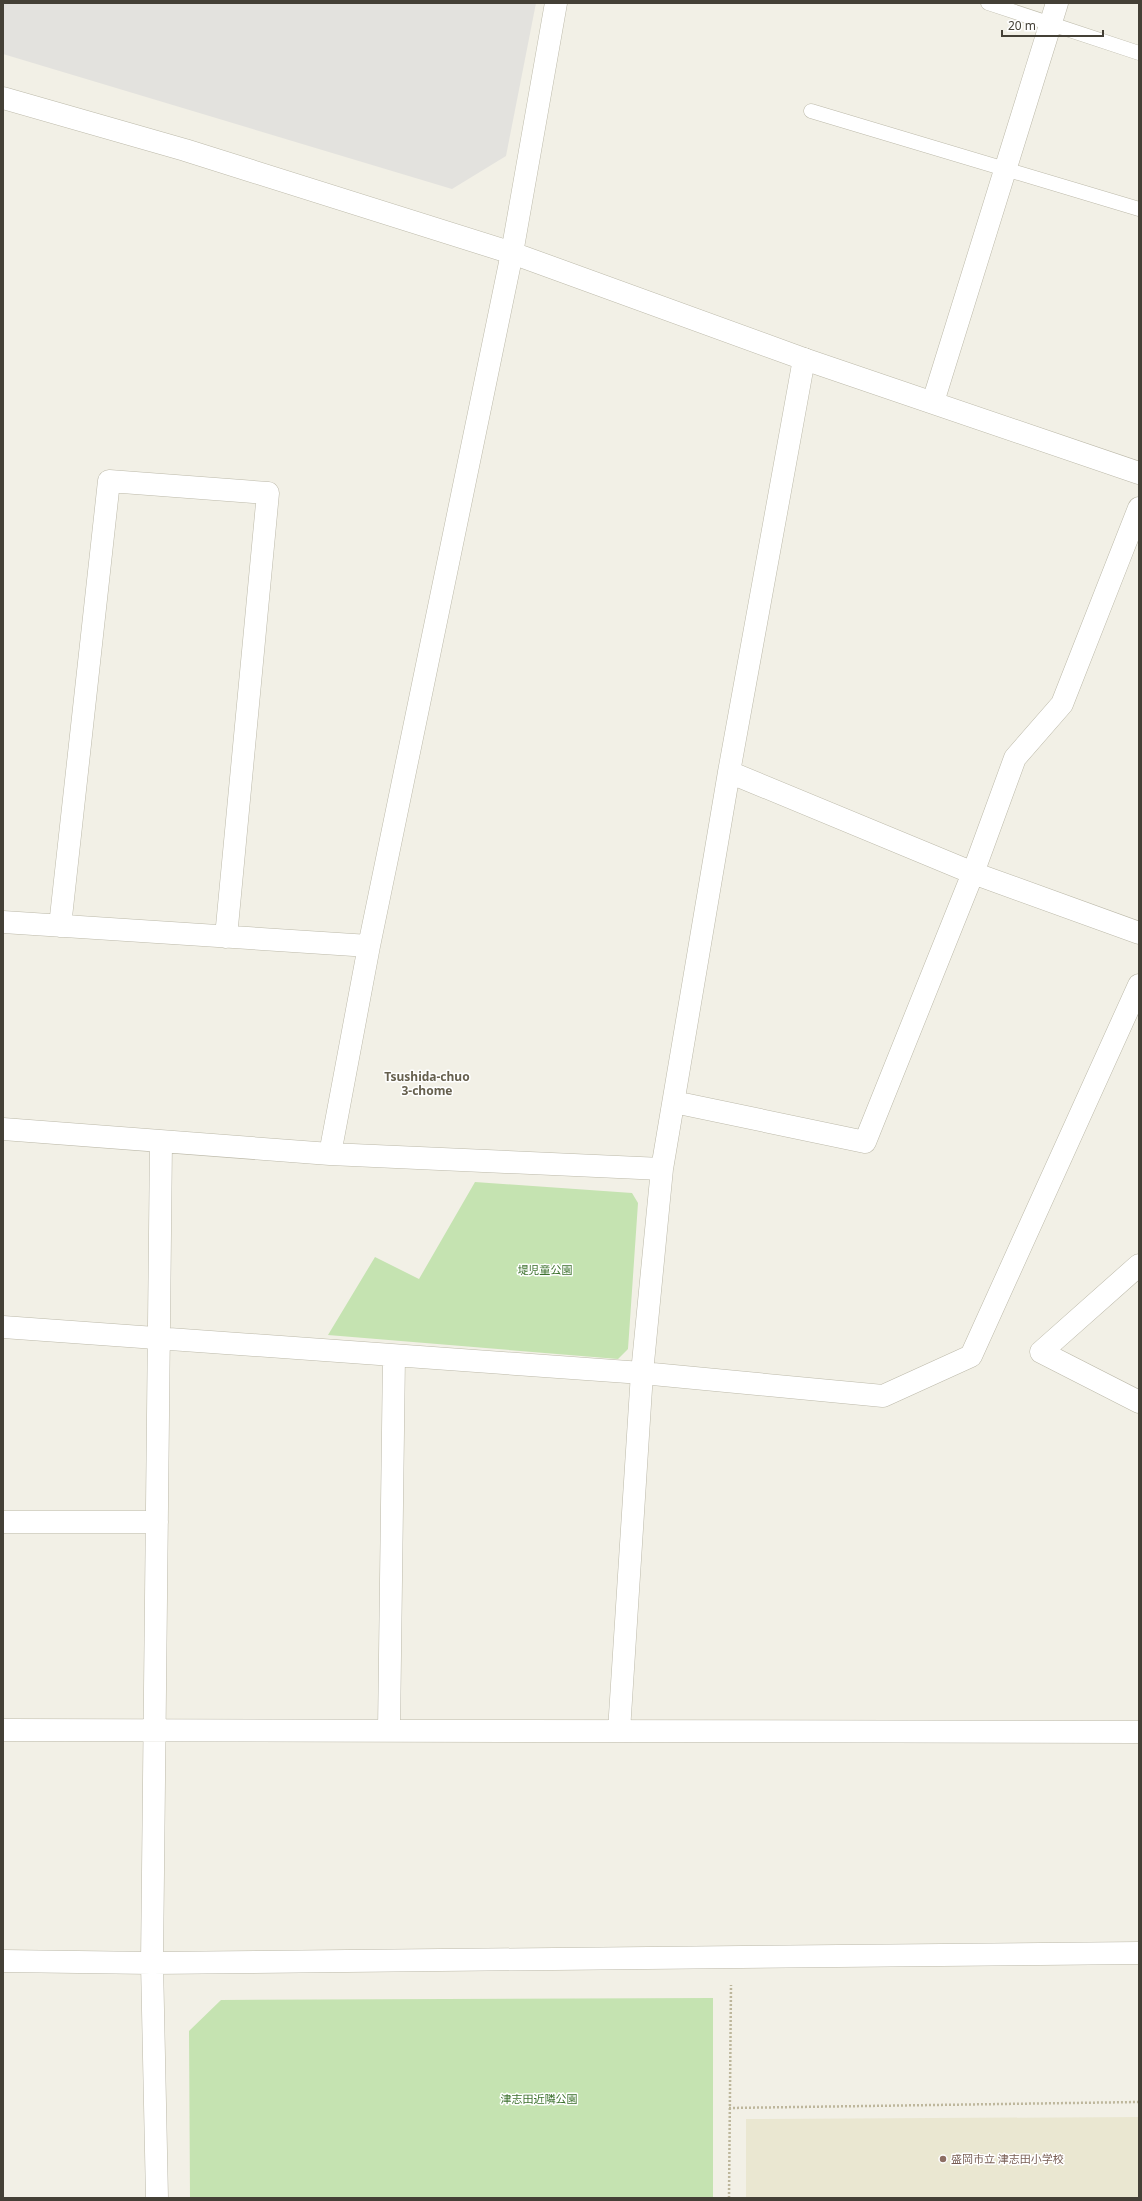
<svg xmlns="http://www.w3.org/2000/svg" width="1142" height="2201" font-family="'Noto Sans','Noto Sans JP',sans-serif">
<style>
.education{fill:#eae7d1}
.green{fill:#c5e3b1}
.parking{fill:#e3e2de}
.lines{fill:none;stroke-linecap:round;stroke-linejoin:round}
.service-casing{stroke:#bcb9a9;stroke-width:15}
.minor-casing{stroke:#bcb9a9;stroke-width:23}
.tertiary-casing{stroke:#bcb9a9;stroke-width:23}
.path{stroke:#bdb69b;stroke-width:2.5;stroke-dasharray:2 2;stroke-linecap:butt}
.service{stroke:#fff;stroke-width:14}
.minor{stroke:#fff;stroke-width:22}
.tertiary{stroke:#fff;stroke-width:22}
.education-dot{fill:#8d6e63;stroke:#fff;stroke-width:1.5}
.labels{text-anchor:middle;stroke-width:3;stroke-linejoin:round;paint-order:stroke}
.park-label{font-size:11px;fill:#3c712d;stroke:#fff}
.education-label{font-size:11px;fill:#785e54;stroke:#fff;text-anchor:start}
.neighbourhood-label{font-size:12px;font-weight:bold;fill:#66604e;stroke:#fff}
</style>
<rect width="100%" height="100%" fill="#f2f0e6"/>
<path class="education" d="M1139,2117V2198H746V2119Z"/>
<path class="green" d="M475,1182L632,1193L638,1203L628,1349L618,1359L328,1335L375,1257L419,1279Z
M713,1998V2198H190L189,2031L221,2000Z"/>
<path class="parking" d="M3,3H536L506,156L452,189L3,54Z"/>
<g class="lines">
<defs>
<path id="service" d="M988,3L1139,53
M811,111L1139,209"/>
<path id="minor" d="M933,402L1057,3
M729,772L973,873L1139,933
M3,922L369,946
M60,926L109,481L268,493L226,937
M674,1102L865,1142L973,873L1015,758L1062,704L1139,508
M3,1129L330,1154L662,1169
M330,1154L369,946L512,253
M1139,1265L1041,1352L1139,1402
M3,1327L642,1373L883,1396L971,1356L1139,985
M3,1522H157
M3,1730L1139,1732
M389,1730L394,1356
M619,1731L642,1373L662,1169L729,772L804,359
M152,1963L161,1142"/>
<path id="tertiary" d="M3,98L185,150L512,253L804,359L1139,473
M512,253L556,3
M3,1961L152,1963L1139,1953
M152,1963L157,2198"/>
</defs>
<use href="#service" class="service-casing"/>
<use href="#minor" class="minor-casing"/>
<use href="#tertiary" class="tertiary-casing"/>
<path class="path" d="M729,2108L1139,2102
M729,2198L731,1985"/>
<use href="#service" class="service"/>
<use href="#minor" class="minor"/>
<use href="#tertiary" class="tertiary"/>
</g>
<circle class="education-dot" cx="943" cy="2159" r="4"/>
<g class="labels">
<g class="park-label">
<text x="545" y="1274">堤児童公園</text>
<text x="539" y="2103">津志田近隣公園</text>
</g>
<g class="education-label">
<text x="951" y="2163">盛岡市立 津志田小学校</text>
</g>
<g class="neighbourhood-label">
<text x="427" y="1081">Tsushida-chuo<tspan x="427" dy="14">3-chome</tspan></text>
</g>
</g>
<rect width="1142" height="2201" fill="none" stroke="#444036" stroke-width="8"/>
<path d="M1002 30v6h101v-6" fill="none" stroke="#444036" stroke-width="2"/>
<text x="1008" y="30" font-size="12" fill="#444036" stroke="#ffffff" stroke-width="3" paint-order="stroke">20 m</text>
</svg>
